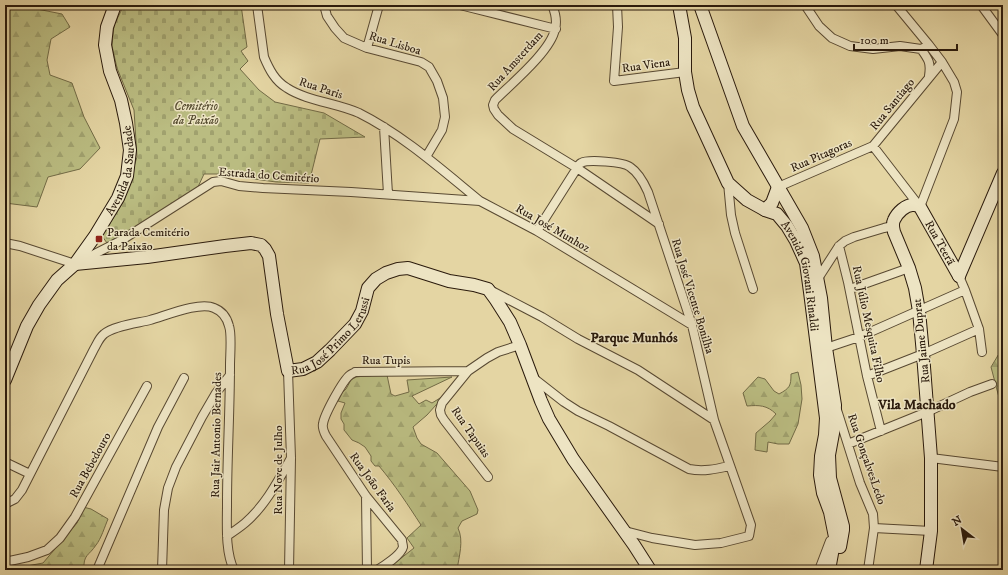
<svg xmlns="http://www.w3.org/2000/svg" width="1008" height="575" font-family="'IM FELL DW Pica',serif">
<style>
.forest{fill:url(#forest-firs);stroke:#726b46}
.cemetery{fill:url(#cemetery-stones);stroke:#726b46}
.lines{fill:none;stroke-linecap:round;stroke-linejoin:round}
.street-casing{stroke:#584932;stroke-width:10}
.secondary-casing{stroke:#2a1a0c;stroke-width:14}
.street{stroke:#ede4c3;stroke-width:8}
.secondary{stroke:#ede4c3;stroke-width:12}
.poi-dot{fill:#8f2418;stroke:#ede4c3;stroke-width:1.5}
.labels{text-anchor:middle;stroke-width:3;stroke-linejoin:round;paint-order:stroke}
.street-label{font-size:12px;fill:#2a1a0c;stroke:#ede4c3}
.park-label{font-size:12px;font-style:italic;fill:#554b2f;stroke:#ede4c3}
.poi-label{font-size:12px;fill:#2a1a0c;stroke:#ede4c3;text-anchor:start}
.quarter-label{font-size:14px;font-weight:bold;fill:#2a1a0c;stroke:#ede4c3}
</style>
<defs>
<pattern id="forest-firs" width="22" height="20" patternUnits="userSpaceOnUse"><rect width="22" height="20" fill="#babc81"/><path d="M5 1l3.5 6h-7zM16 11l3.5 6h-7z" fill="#a0a16e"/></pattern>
<pattern id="cemetery-stones" width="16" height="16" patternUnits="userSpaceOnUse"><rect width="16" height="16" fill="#babc81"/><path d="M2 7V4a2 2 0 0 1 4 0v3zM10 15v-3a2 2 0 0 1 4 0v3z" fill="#a0a16e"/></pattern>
</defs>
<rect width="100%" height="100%" fill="#e4d5a3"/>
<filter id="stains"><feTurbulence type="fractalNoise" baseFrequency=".005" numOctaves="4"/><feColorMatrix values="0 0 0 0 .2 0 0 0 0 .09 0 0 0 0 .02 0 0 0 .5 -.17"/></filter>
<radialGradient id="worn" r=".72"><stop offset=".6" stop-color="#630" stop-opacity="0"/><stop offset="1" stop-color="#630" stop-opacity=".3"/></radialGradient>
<path class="forest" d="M5,5H17L62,14L70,27L51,39L47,60L50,75L72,83L84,117L100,148L80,169L48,177L37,207L5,203Z
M1003,347V410L1002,409L991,367Z
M798,372L801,385L802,399L798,424L789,444H778L768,442L767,452L755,450L756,433L770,421L776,414C767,405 759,405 747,406L743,393L758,377L765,379L774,391L779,394C790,388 791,386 791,374Z
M374,375H387L391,394L395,396L409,392L407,380L452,377L412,396L419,404L426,400L432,403L445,395L427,415L413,427L417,438L421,444L437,453L470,491L478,510L477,514L462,521L458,528C464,541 459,556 457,570H386L414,548L407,538L421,525C408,505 395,485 379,466H375L371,461V456L365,447L359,443L352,440L344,430V424L341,419V413L345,403L338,401L342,393L346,389L351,380L356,377Z
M83,507L91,509L108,519C105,526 101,539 96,545C89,556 83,554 84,570H5L43,563L77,523Z"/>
<path class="cemetery" d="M128,5H241L247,47L241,51L248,61L240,69L259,90L275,102L324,113L365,137L320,139L309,183L276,182L219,174H204L197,189L151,218L107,243L102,236L123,202L137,157L134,110L117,68L112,46L114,25L122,9Z"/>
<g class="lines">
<defs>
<path id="street" d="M257,5L264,57C269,69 275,81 287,88C307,101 337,103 359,113C403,135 442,170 480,201
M324,5L327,16L335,28L344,38L367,48L421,62L429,67L437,81L443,98L445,117L442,130L426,157
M460,5L556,29
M552,5C555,12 557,22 555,29C551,51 511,84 495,100L493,105L494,109L498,115L513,129L577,168L659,224
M617,5L618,27L614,81L685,72
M805,5L819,26L832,38L850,46L873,49L900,46L921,49L929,45
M896,5L929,45L942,62L954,82L957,92L954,119L920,207
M981,5L1003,35
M367,48L379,5
M921,49C929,60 931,63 929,76
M384,127L388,194
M873,146L920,207
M728,183L731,215L735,233L753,289
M778,187L873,146L942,62
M537,231L577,168C578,166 579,164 581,163C588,159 624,162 630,167C639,173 644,183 648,192L692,325L714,420L751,525L749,536L721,543L695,545L652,538L625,531
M5,243L20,246L75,264L122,240L213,182L221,181L239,186L263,188L351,192L480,201L537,231L692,325
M839,246L848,282L867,376L881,431
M959,276L965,290L979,329L982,352
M817,280L839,246L845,241L854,237L884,228L893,226
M850,289L909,268
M490,290L542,317L578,339L638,370L714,420
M826,348L859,337L965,290
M288,371L291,458L289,570
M867,376L923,354L979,329
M532,377L564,402L578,411L609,426L689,469C703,472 716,469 729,466
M837,410L860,483L873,514L874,528L868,570
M848,444L927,412L970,392L992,384
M931,458L1003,467
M5,462L30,474
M488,477L444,420L441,415L440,410L442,403L468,371L487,358L498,352L520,345
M366,496L367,570
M5,504L15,499L22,490L94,349C97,344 99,338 104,334C113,326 138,323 150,320C165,316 200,301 214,308C222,311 227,318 229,326C232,334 230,355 230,365C230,411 227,458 227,504C227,524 225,552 234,570
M874,528L931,531
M227,536C233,532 239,528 245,523C265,506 278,481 291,458
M5,562L28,557L47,550L60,538L75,517L147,386
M97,570L158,427L184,378
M162,570L164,510L168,488L176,467L202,417L216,393L230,375
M377,570C384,566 401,555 403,547C403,545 402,543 402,540L366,496L326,436C324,432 322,428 323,424C324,415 343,380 350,375C351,374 354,373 355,372L468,371
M819,570L830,541"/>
<g id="secondary">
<path id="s1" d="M679,5L685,38V72L688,90L693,107L728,183L747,200L765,210L777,214L787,226L796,241L806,263L810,292L826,418L825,435L821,456L820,475L823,493L830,512L835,537L829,570"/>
<path d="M700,5L743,126L802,228L813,256L821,298L826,348L835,405L834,428L829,455L830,478L843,526V530L840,547"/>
<path d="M765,210L772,203L778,187"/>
<path id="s2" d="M75,264L147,257L225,246L251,243L261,245L265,249L269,256L277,314L288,371L303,369L317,362L330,350L355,324L362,311L368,288L376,279L386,273L398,269L408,268L449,281L474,285L488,289L496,300L510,322L520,345L541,401L549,419L573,459L634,545L650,570"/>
<path d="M959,276L1003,173"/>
<path id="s3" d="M5,380L27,326L39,305L57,280L75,264L95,236L118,198L127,176L130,150L126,123L121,100L110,71L105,45L107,27L115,5"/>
<path id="s4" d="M926,570L931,531V458L923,354L919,311L915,288L909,268L894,232C893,228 892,224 894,220C897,213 906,204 914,205C915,205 919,206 920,207L959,276"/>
</g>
</defs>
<use href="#street" class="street-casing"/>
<use href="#secondary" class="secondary-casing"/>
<use href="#street" class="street"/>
<use href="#secondary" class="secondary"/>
</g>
<rect class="poi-dot" x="95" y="235" width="8" height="8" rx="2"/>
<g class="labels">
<g class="street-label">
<text transform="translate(395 43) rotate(17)" y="4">Rua Lisboa</text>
<text transform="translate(515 61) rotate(-48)" y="4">Rua Amsterdam</text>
<text transform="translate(646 65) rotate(-8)" y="4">Rua Viena</text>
<text transform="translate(321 88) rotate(18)" y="4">Rua Paris</text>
<text transform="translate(892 104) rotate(-51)" y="4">Rua Santiago</text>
<text transform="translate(821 155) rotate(-24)" y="4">Rua Pitagoras</text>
<text dy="4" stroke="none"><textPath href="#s3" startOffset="244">Avenida da Saudade</textPath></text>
<text transform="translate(269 175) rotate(4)" y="4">Estrada do Cemitério</text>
<text transform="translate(553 228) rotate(30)" y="4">Rua José Munhoz</text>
<text dy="4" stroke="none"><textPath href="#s4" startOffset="429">Rua Teerã</textPath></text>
<text dy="4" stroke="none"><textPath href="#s1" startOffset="314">Avenida Giovani Rinaldi</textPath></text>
<text transform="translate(693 296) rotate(73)" y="4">Rua José Vicente Bonilha</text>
<text transform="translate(869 324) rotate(78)" y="4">Rua Júlio Mesquita Filho</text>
<text dy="4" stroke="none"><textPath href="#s2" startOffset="376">Rua José Primo Lerussi</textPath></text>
<text transform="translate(921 341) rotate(-96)" y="4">Rua Jaime Duprat</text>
<text x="386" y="364">Rua Tupis</text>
<text transform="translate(471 432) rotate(55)" y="4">Rua Tapuias</text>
<text transform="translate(216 435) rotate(-89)" y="4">Rua Jair Antonio Bernades</text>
<text transform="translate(867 459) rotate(71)" y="4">Rua GonçalvesLedo</text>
<text transform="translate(90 465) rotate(-61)" y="4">Rua Bebedouro</text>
<text transform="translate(278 470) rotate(-90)" y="4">Rua Nove de Julho</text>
<text transform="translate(373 482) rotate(54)" y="4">Rua João Faria</text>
</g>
<g class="park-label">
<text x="196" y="110">Cemitério<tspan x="196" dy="14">da Paixão</tspan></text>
</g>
<g class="poi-label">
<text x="107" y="236">Parada Cemitério<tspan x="107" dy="14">da Paixão</tspan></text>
</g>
<g class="quarter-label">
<text x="634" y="342">Parque Munhós</text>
<text x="917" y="409">Vila Machado</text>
</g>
</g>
<rect width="1008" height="575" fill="none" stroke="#e4d5a3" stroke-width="20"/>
<rect x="6" y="6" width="996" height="563" fill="none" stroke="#2a1a0c" stroke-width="2"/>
<rect x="10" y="10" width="988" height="555" fill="none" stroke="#2a1a0c"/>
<g transform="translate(962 529) rotate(329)" stroke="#ede4c3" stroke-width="3" paint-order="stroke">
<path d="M0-3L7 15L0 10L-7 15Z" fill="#2a1a0c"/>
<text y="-6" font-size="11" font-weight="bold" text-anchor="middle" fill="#2a1a0c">N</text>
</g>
<path d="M854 44v6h103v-6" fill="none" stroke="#2a1a0c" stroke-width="2"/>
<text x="860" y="44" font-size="12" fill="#2a1a0c" stroke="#ede4c3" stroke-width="3" paint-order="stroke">100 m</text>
<rect width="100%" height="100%" filter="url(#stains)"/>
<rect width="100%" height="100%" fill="url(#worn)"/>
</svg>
